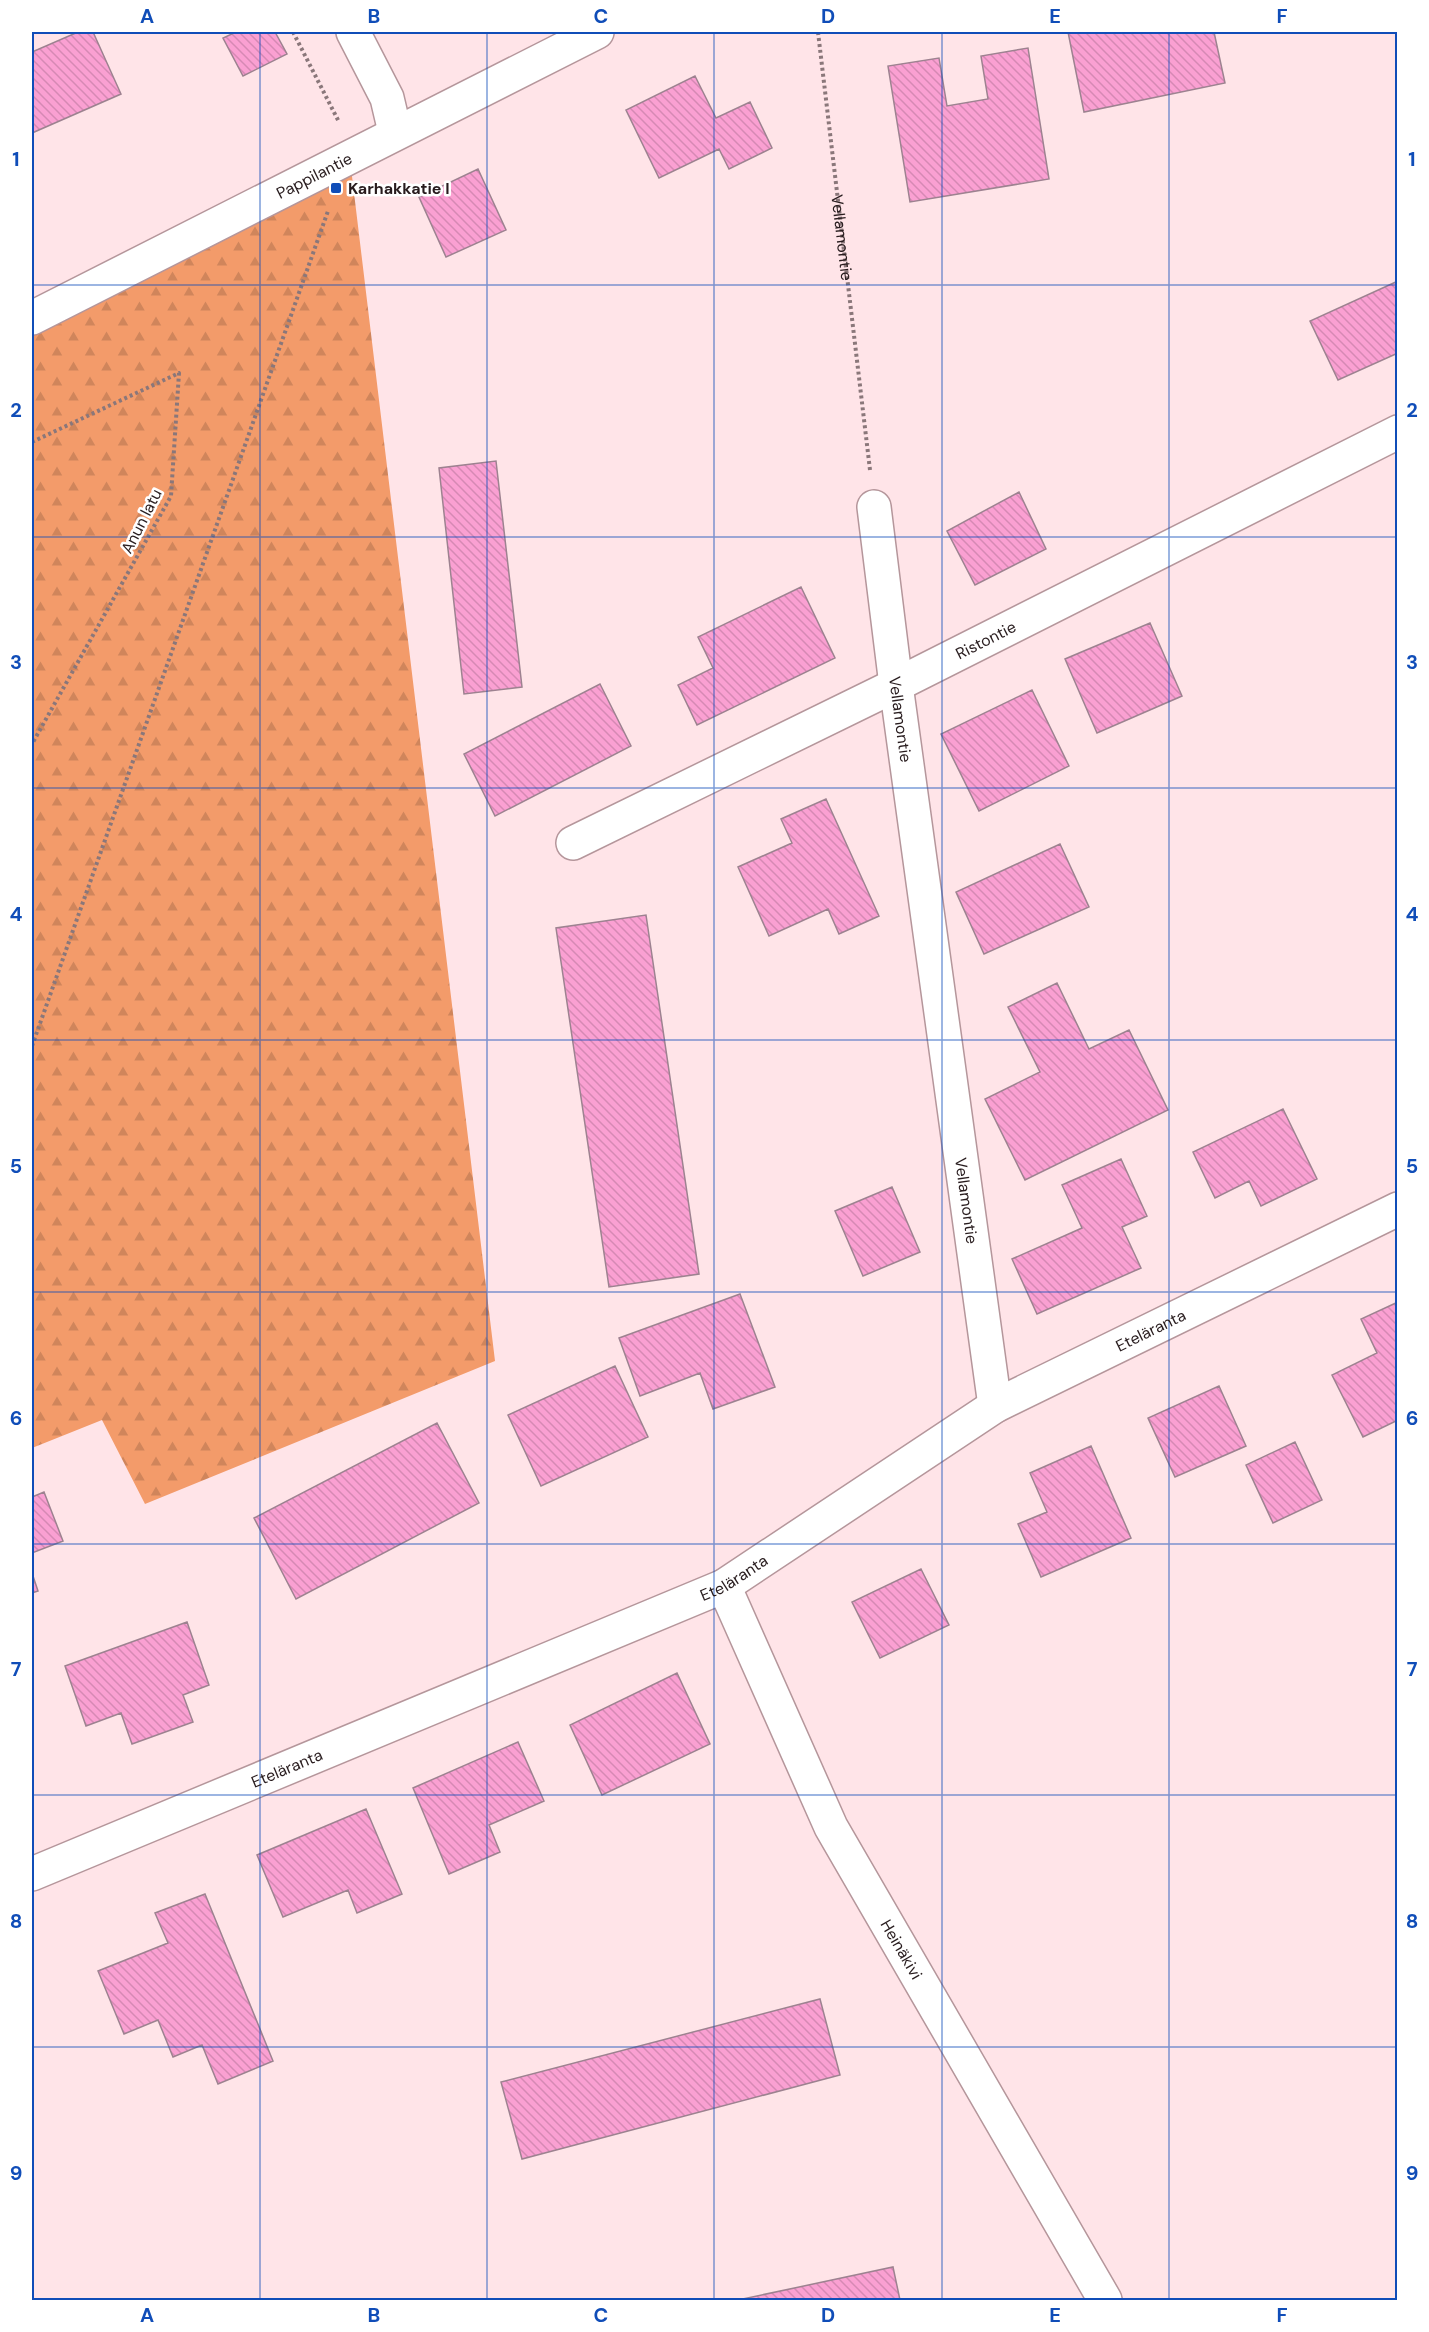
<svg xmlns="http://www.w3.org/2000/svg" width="1429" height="2332" font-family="'DM Sans',sans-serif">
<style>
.forest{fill:url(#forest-firs)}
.building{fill:url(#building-back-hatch);stroke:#9d8290;stroke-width:1.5}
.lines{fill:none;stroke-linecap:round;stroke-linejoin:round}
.minor-casing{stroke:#b5969b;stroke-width:36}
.path{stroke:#8a777a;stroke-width:4;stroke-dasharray:3 3;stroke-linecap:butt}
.minor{stroke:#fff;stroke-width:33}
.grid{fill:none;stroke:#104db8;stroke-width:1.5;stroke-opacity:0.55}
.poi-dot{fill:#104db8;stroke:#fff;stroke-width:2}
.labels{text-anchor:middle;stroke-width:5;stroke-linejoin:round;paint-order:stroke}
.street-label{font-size:16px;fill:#281c1e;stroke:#fff}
.poi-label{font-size:16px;font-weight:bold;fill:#281c1e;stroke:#fff;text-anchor:start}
.neatline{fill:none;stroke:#104db8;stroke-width:2}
.grid-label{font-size:20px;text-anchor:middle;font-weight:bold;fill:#104db8}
</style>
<defs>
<pattern id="forest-firs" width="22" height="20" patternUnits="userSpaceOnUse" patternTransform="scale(1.5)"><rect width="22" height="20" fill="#f39b6a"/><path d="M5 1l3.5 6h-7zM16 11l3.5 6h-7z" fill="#d0855b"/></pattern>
<pattern id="building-back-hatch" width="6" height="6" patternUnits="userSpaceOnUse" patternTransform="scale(1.5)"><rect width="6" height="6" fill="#faa0d2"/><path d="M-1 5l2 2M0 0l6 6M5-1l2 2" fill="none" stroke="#d689b4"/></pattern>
</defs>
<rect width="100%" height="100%" fill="#ffe4e8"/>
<path class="forest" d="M351,168L495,1361L145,1504L102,1420L32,1448V333Z"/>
<path class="building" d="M78,32H93L121,94L32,133V52Z
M236,32H275L287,54L243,76L223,38Z
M1068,32H1214L1225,83L1084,112Z
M1028,48L1049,179L910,202L888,66L939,58L947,106L988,99L981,56Z
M695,76L716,118L750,102L772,148L729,169L719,149L659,178L626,110Z
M478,169L506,230L446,257L419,197Z
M1398,281V353L1338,380L1310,321Z
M496,461L522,687L464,694L439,468Z
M1019,492L1046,549L975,585L947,531Z
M801,587L835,658L697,725L678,685L713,668L698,637Z
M1150,623L1182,696L1097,733L1065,659Z
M600,684L631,746L495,816L464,754Z
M1032,690L1069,766L979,811L941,734Z
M826,799L879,916L839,934L828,909L769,936L738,867L792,843L781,819Z
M1060,844L1089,907L984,954L956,892Z
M646,915L699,1274L609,1287L556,928Z
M1057,983L1089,1049L1129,1030L1168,1110L1025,1180L985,1099L1040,1072L1008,1007Z
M1283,1109L1317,1179L1261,1206L1249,1181L1215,1198L1193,1152Z
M1121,1159L1147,1216L1122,1227L1141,1268L1037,1314L1012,1259L1082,1228L1062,1185Z
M892,1187L920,1252L863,1276L835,1211Z
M740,1294L775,1387L713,1409L700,1373L640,1396L619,1338Z
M1398,1302V1420L1363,1437L1332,1375L1377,1353L1361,1319Z
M615,1366L648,1437L541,1486L508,1415Z
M1219,1386L1246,1446L1175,1477L1148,1418Z
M437,1423L479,1503L296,1599L254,1518Z
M1295,1442L1322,1500L1273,1523L1246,1465Z
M1091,1446L1131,1538L1041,1577L1018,1524L1047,1512L1030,1473Z
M44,1492L63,1541L32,1553V1497Z
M921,1569L949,1625L880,1658L852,1602Z
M32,1573L38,1591L32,1593Z
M187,1622L209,1685L183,1695L193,1722L132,1744L121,1713L86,1726L65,1666Z
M677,1673L710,1744L602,1795L570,1725Z
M518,1742L544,1801L489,1825L500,1852L449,1874L413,1788Z
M366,1809L402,1894L357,1913L348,1890L283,1917L257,1855Z
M205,1894L273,2061L218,2084L202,2045L173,2057L158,2020L124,2034L98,1971L168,1943L155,1913Z
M820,1999L840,2075L522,2159L501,2082Z
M893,2267L900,2300H738Z"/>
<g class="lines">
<defs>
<g id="minor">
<path d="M353,32L387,98L395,132"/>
<path id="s2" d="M32,318L597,32"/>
<path id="s3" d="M874,507L896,685L995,1406"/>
<path id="s4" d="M573,843L896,685L1398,432"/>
<path id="s5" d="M724,1586L831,1827L1105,2300"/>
<path id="s6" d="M32,1874L724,1586L995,1406L1398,1209"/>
</g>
</defs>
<use href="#minor" class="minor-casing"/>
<g class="path">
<path d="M293,32L339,122"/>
<path id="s1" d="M818,32L870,470"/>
<path d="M32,442L179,373L171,496L32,744"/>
<path d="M32,1046L328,211"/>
</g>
<use href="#minor" class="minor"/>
</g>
<path class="grid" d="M260,32V2300M487,32V2300M714,32V2300M942,32V2300M1169,32V2300M32,285H1398M32,537H1398M32,788H1398M32,1040H1398M32,1292H1398M32,1544H1398M32,1795H1398M32,2047H1398"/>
<rect class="poi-dot" x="330" y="182" width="12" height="12" rx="3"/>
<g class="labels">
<g class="street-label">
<text dy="6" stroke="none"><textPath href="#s2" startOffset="316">Pappilantie</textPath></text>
<text dy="6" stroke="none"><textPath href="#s1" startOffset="207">Vellamontie</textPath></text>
<text transform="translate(141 521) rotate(-63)" y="6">Anun latu</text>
<text dy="6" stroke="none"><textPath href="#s4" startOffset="460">Ristontie</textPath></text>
<text dy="6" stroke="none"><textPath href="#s3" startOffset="214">Vellamontie</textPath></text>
<text dy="6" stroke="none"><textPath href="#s3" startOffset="700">Vellamontie</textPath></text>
<text dy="6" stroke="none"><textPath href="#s6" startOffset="1248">Eteläranta</textPath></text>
<text dy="6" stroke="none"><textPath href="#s6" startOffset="762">Eteläranta</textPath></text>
<text dy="6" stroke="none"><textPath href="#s6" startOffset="276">Eteläranta</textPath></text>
<text dy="6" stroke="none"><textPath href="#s5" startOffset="405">Heinäkivi</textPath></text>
</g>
<g class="poi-label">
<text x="348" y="194">Karhakkatie I</text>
</g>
</g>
<rect width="1429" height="2332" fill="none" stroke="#ffffff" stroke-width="66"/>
<rect x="33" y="33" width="1363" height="2266" class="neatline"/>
<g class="grid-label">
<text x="147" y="23">A</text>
<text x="374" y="23">B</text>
<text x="601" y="23">C</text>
<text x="828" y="23">D</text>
<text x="1055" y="23">E</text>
<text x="1282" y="23">F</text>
<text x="16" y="166">1</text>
<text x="1412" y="166">1</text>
<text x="16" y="417">2</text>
<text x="1412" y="417">2</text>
<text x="16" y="669">3</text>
<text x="1412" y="669">3</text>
<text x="16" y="921">4</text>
<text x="1412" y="921">4</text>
<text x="16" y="1173">5</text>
<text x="1412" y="1173">5</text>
<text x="16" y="1425">6</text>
<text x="1412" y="1425">6</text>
<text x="16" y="1676">7</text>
<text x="1412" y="1676">7</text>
<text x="16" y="1928">8</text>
<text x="1412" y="1928">8</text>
<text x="16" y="2180">9</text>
<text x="1412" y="2180">9</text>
<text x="147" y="2322">A</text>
<text x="374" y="2322">B</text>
<text x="601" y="2322">C</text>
<text x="828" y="2322">D</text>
<text x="1055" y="2322">E</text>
<text x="1282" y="2322">F</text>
</g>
</svg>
